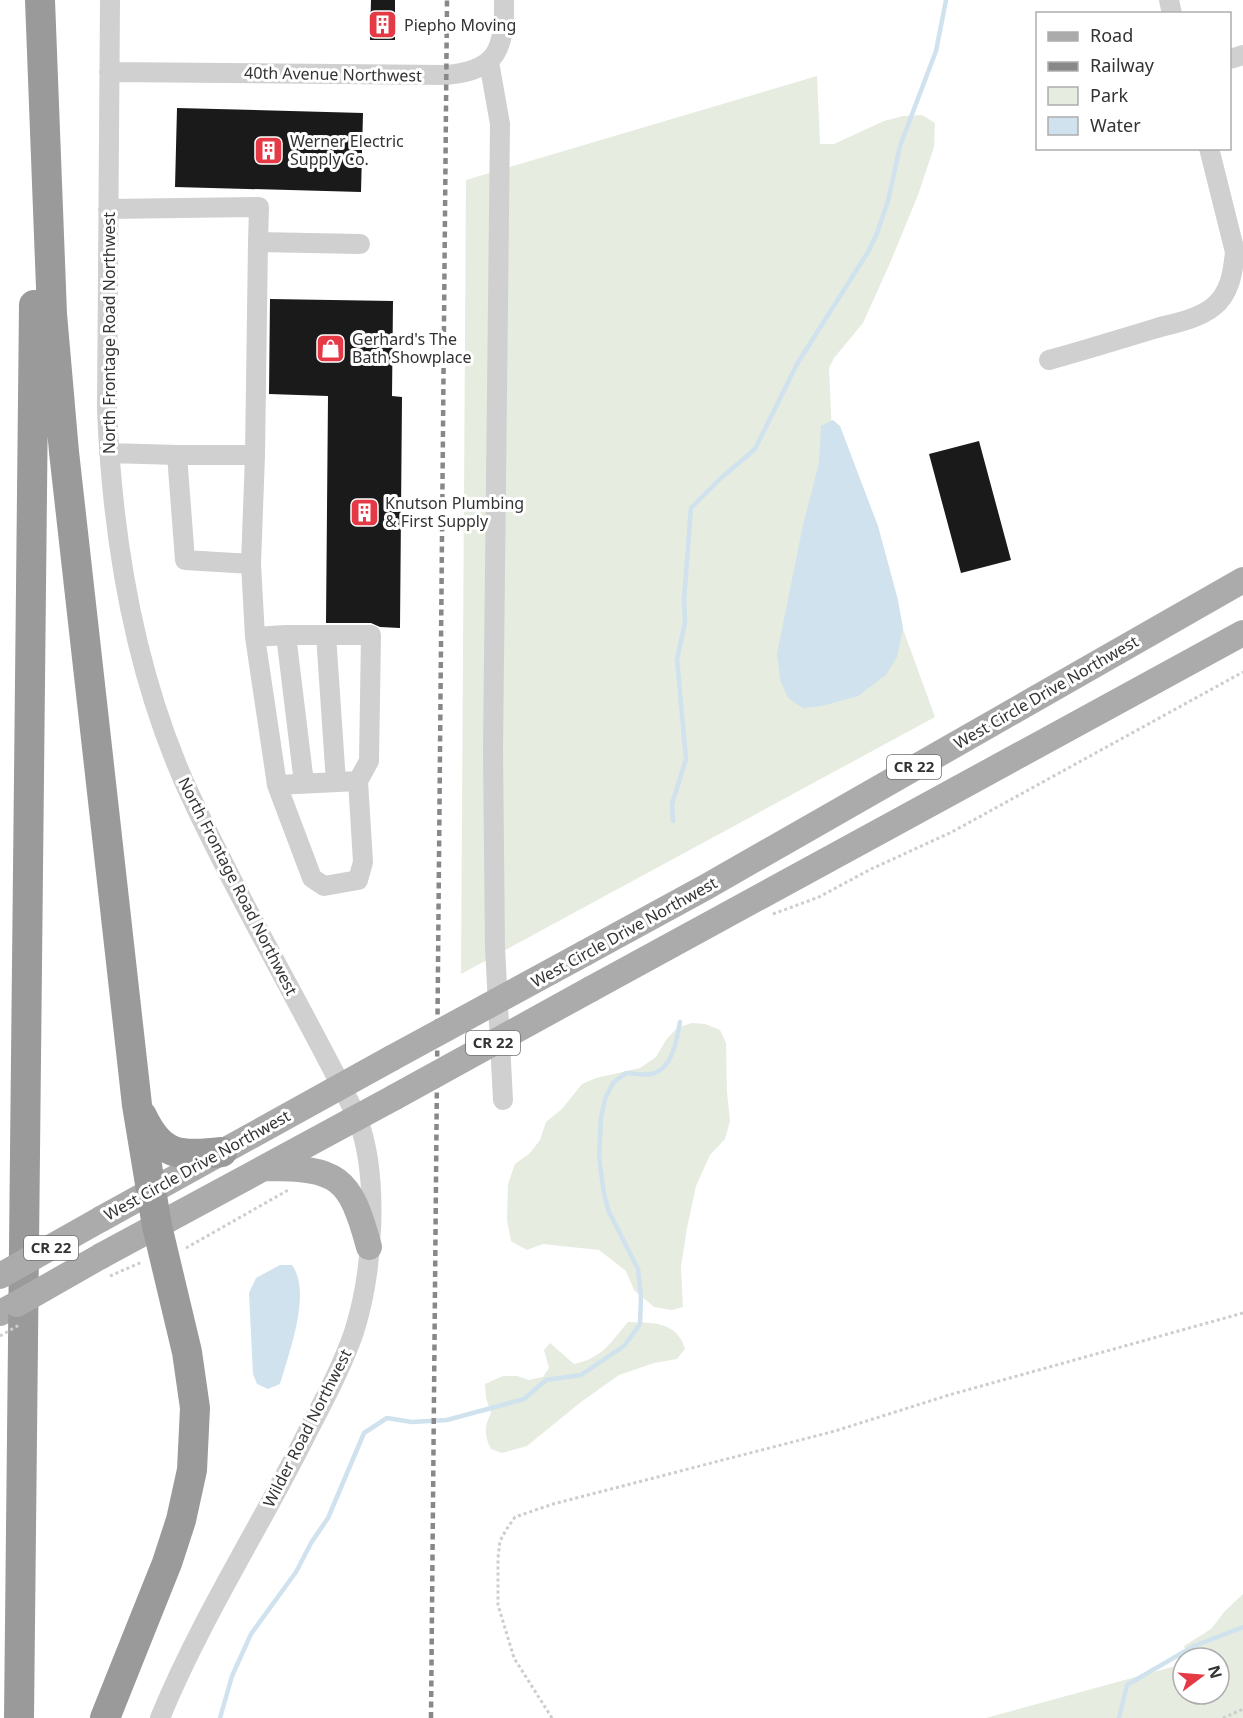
<svg xmlns="http://www.w3.org/2000/svg" width="1243" height="1718" font-family="'Noto Sans',sans-serif">
<style>
.green{fill:#e6ecdf}
.water{fill:#cfe2ee}
.lines{fill:none;stroke-linecap:round;stroke-linejoin:round}
.stream{stroke:#cfe2ee;stroke-width:4.5}
.building{fill:#1a1a1a}
.path{stroke:#cdcdcd;stroke-width:3;stroke-dasharray:3 3;stroke-linecap:butt}
.minor{stroke:#d0d0d0;stroke-width:20}
.major{stroke:#ababab;stroke-width:26}
.highway{stroke:#9a9a9a;stroke-width:30}
.rail{stroke:#888;stroke-width:4.5;stroke-dasharray:6 4.5;stroke-linecap:butt}
.path-bridge{stroke:#cdcdcd;stroke-width:3;stroke-dasharray:3 3;stroke-linecap:butt}
.major-bridge{stroke:#ababab;stroke-width:26}
.labels{text-anchor:middle;stroke-width:6;stroke-linejoin:round;paint-order:stroke}
.shield{fill:#fff;stroke:#707070;stroke-width:1.5}
.shield-label{font-size:15px;font-weight:bold;fill:#333}
.poi-label{font-size:16px;fill:#333;stroke:#fff;text-anchor:start}
.street-label{font-size:16px;fill:#333;stroke:#fff}
</style>
<rect width="100%" height="100%" fill="#fff"/>
<path class="green" d="M817,76L820,144H834L884,121L903,116L922,115L935,123L934,147L918,195L890,263L863,323L834,358L829,368L832,434L935,717L461,974L466,180Z
M692,1023L705,1024L720,1030L726,1043L727,1092L730,1121L725,1139L710,1155L696,1186L687,1228L681,1267L683,1307L672,1310L654,1307L634,1290L626,1271L599,1250L543,1244L527,1250L511,1241L507,1220L508,1184L515,1164L530,1153L540,1140L546,1122L562,1109L582,1084L596,1078L640,1068L656,1057L666,1040L677,1028Z
M628,1322C653,1323 677,1321 685,1349L677,1359L654,1363L619,1375L581,1402L527,1446L502,1453L491,1449C484,1435 484,1427 491,1413L486,1398L485,1384L503,1376H517L529,1380L543,1377L549,1368L544,1350L550,1343L574,1364C603,1358 610,1343 628,1322Z
M1243,1594V1718H986L1183,1664V1694H1219V1658H1188L1184,1646L1211,1629L1225,1611Z"/>
<path class="water" d="M833,420L840,426L878,526L898,600L903,628L897,657L886,675L858,696L822,706L803,708L788,698L780,680L777,654L803,525L819,463L821,426Z
M280,1265H292C312,1292 289,1353 280,1384L268,1389L257,1384L253,1374L249,1293L256,1278Z"/>
<g class="lines">
<path class="stream" d="M673,821L672,804L686,759L677,659L685,623L684,600L691,508L720,479L755,449L797,364L868,252L876,236L888,201L900,146L936,51L946,0
M220,1718L232,1676L251,1634L296,1572L311,1543L328,1518L364,1433L387,1418L412,1422L447,1420L524,1399L546,1380L581,1375L624,1346L640,1324L641,1297L638,1269L609,1212L604,1194L599,1157L601,1118L605,1099L613,1083L626,1073C633,1073 643,1076 651,1074C672,1070 677,1040 680,1022
M1119,1718L1127,1685L1194,1646L1243,1627"/>
</g>
<path class="building" d="M371,0H395V40H370Z
M177,108L363,113L361,192L175,187Z
M270,299L393,301L392,396L402,397L400,628L380,627L371,623H326L328,396L269,394Z
M979,441L1011,560L961,573L929,454Z"/>
<g class="lines">
<path class="path" d="M773,914L819,897L871,869L950,833L1243,672
M186,1248L290,1189
M110,1276L142,1262
M552,1718L514,1658L498,1605V1558L500,1541L506,1530L515,1517L553,1504L835,1431L949,1395L1243,1313
M1223,1718L1243,1709"/>
<path class="minor" d="M110,0L107,410C112,531 131,653 177,765C193,805 213,842 232,880C273,959 317,1037 357,1117C380,1176 373,1272 354,1332C341,1370 320,1407 302,1443C255,1535 199,1623 160,1718
M1169,0L1172,14
M1230,59L1243,55
M489,62L500,124L493,750L495,947L503,1100
M109,72L446,75C498,71 505,48 504,0
M108,209L259,207L258,242
M1049,360C1085,350 1121,339 1157,328C1175,323 1198,319 1213,307C1230,294 1233,272 1235,252L1209,148
M109,453L177,455L185,560L251,564L255,455L258,242L360,244
M177,455H255
M251,564L255,637L277,785L358,781L369,761L371,635H286L255,637
M286,635L304,783
M326,635L336,782
M277,785L312,878L324,886L358,880L363,862L358,781"/>
<path class="major" d="M585,953L706,887L1243,580
M591,989L1243,633
M265,1168C338,1168 350,1176 369,1247
M101,1219L392,1058
M101,1256L395,1097
M0,1313L17,1304"/>
<path class="highway" d="M40,0L52,314L64,452L137,1105L157,1226L187,1352L195,1408L192,1470L181,1520L167,1563L105,1718
M142,1116C161,1156 179,1157 222,1152
M19,1718L34,305"/>
<path class="rail" d="M431,1718L447,0"/>
<path class="path-bridge" d="M0,1336L19,1325"/>
<path class="major-bridge" d="M392,1058L585,953
M395,1097L591,989
M0,1276L101,1219
M17,1304L101,1256"/>
</g>
<defs>
<symbol id="building-square" viewBox="-11 -11 22 22"><rect x="-9" y="-9" width="18" height="18" rx="4" fill="#e63946" stroke="#fff"/><path d="M-4-6H4V6H1V3H-1V6H-4ZM-2.5-4.3h1.7v1.8h-1.7ZM.8-4.3h1.7v1.8H.8ZM-2.5-1h1.7V.8h-1.7ZM.8-1h1.7V.8H.8Z" fill="#fff"/></symbol>
<symbol id="shop-square" viewBox="-11 -11 22 22"><rect x="-9" y="-9" width="18" height="18" rx="4" fill="#e63946" stroke="#fff"/><path d="M-5-2.5h2.3a2.7 3.5 0 0 1 5.4 0H5L5.5 6h-11ZM-1.5-2.5h3a1.5 2.3 0 0 0-3 0Z" fill="#fff"/></symbol>
</defs>
<g fill-rule="evenodd">
<use href="#building-square" x="366" y="8" width="33" height="33"/>
<use href="#building-square" x="252" y="134" width="33" height="33"/>
<use href="#shop-square" x="314" y="332" width="33" height="33"/>
<use href="#building-square" x="348" y="496" width="33" height="33"/>
</g>
<g class="labels">
<g class="shield">
<rect x="887" y="755" width="54" height="24" rx="4.5"/>
<rect x="466" y="1031" width="54" height="24" rx="4.5"/>
<rect x="24" y="1236" width="54" height="24" rx="4.5"/>
</g>
<g class="shield-label">
<text x="914" y="772">CR 22</text>
<text x="493" y="1048">CR 22</text>
<text x="51" y="1253">CR 22</text>
</g>
<g class="poi-label">
<text x="404" y="31">Piepho Moving</text>
<text x="290" y="147">Werner Electric<tspan x="290" dy="18">Supply Co.</tspan></text>
<text x="352" y="345">Gerhard's The<tspan x="352" dy="18">Bath Showplace</tspan></text>
<text x="385" y="509">Knutson Plumbing<tspan x="385" dy="18">&amp; First Supply</tspan></text>
</g>
<g class="street-label">
<text transform="translate(333 74) rotate(1)" y="6">40th Avenue Northwest</text>
<text transform="translate(109 333) rotate(-90)" y="6">North Frontage Road Northwest</text>
<text transform="translate(1046 692) rotate(-30)" y="6">West Circle Drive Northwest</text>
<text transform="translate(238 886) rotate(63)" y="6">North Frontage Road Northwest</text>
<text transform="translate(624 932) rotate(-29)" y="6">West Circle Drive Northwest</text>
<text transform="translate(197 1165) rotate(-29)" y="6">West Circle Drive Northwest</text>
<text transform="translate(307 1428) rotate(-63)" y="6">Wilder Road Northwest</text>
</g>
</g>
<rect x="1036" y="12" width="195" height="138" fill="#ffffff" stroke="#adadad" stroke-width="1.5"/>
<rect x="1048" y="32" width="30" height="9" fill="#ababab" stroke="#adadad" stroke-width="1.5"/>
<text x="1090" y="42" font-size="18" fill="#333333">Road</text>
<rect x="1048" y="62" width="30" height="9" fill="#888888" stroke="#adadad" stroke-width="1.5"/>
<text x="1090" y="72" font-size="18" fill="#333333">Railway</text>
<rect x="1048" y="87" width="30" height="18" fill="#e6ecdf" stroke="#adadad" stroke-width="1.5"/>
<text x="1090" y="102" font-size="18" fill="#333333">Park</text>
<rect x="1048" y="117" width="30" height="18" fill="#cfe2ee" stroke="#adadad" stroke-width="1.5"/>
<text x="1090" y="132" font-size="18" fill="#333333">Water</text>
<g transform="translate(1201 1676) rotate(74)"><circle r="28" fill="#ffffff" stroke="#adadad" stroke-width="1.5"/>
<path d="M0-4.5L10 22L0 15L-10 22Z" fill="#e63946"/>
<text y="-9" font-size="16" font-weight="bold" text-anchor="middle" fill="#333333">N</text>
</g>
</svg>
